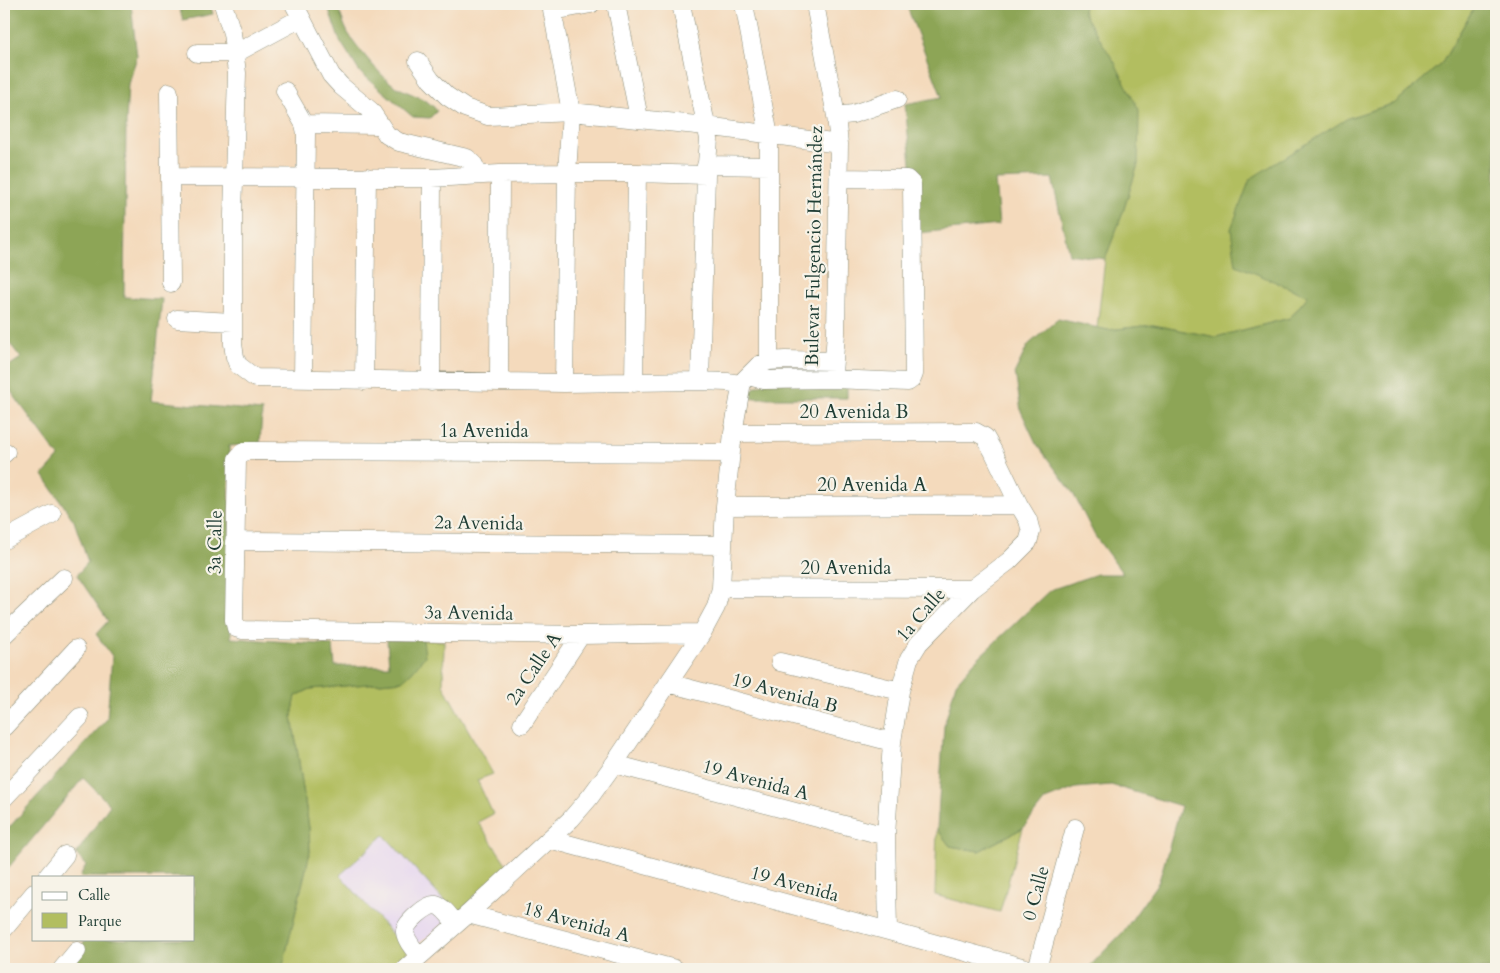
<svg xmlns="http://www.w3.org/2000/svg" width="1500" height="973" font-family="Cardo,serif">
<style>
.built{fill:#e4d3f1}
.green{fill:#b2be60;stroke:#687e4a}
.forest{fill:#8da556;stroke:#567145}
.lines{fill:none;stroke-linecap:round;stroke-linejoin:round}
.minor-casing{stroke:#8a8c78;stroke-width:19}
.minor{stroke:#fff;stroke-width:18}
.labels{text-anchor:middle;stroke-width:4.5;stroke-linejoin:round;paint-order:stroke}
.street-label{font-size:19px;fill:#1f3d34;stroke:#f7f3e8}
</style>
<rect width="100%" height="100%" fill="#f7f3e8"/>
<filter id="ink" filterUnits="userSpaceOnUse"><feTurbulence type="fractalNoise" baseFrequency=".02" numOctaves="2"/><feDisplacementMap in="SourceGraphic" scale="10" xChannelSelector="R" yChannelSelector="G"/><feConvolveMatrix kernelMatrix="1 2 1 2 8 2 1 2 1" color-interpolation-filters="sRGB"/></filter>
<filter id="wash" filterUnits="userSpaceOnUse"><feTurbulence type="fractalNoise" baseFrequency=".0096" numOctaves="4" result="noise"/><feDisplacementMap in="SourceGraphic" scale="20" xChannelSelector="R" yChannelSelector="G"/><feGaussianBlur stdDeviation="1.12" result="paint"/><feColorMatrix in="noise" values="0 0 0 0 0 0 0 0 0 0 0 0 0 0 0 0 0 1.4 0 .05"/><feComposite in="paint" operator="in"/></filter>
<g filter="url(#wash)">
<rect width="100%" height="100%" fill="#f4dabc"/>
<path class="built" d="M384,835L456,914L408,952L339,875Z"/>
<path class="green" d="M1084,4H1476L1442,63L1395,103L1348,118L1283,285L1308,296L1290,318L1216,337L1153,325L1108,330L1097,328L1105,259L1122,215L1138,164L1083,12Z
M423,640L444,641L443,685L493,774L477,780L493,814L478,822L509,868L456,914L384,835L340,875L408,952L389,969H282L310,852L309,828L292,716L296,696L310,689L402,681Z
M1023,828L1000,912L935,895L937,829L950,846L979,851Z"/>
<path class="forest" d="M4,4H131L137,57L128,84L126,122L124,297L162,299L151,401L262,411L260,444L229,446L231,638L333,645L335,666H389L387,640H423L425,656L412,672L402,681L310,689L296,696L292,716L309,828L310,852L282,969H67L86,939H194V877H80L86,865L76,854L110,805L83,778L4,873V833L107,719L112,656L96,634L108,621L77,575L88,562L74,521L43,475L59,457L4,382V369L21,358L4,336Z
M178,4H210L213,14L183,20Z
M327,4H336C341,13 343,24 348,33C356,46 379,74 391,83C405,94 427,96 437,111L430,118L413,117L359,71L339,39Z
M906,4H1084L1083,12L1115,63L1139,110L1138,164L1122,215L1105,259L1069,254L1052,178L995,180L999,225L918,233L905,104L942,97Z
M1476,4H1496V969H1087L1123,932L1159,881L1181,806L1111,785L1076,788L1045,800L1023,828L979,851L950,846L937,829L944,726L956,683L975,661L1050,590L1097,574H1123L1095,536L1073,493L1036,443L1021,411L1015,372L1028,345L1058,319L1108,330L1153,325L1216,337L1290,318L1308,296L1236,265L1231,229L1250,179L1348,118L1395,103L1442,63Z
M766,382L847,384V398H745L754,388Z"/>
</g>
<g filter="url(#ink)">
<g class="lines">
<defs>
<path id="minor" d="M223,4L232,33L237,73L233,215V344L235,357L238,365L255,378L564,383L700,381L727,382L740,384
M294,4L331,75L341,86L371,111L387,135L399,142L467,158L473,163L479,175
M551,4L571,112L567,173L564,383
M616,4L639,118
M681,4L709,139L706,175L700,381
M744,4L769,136V361
M815,4L836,116L839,144L836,333L833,373
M553,11L591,4
M197,53H236L301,18
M418,61L431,80L447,96L465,108L488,116L571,112L706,126L839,144
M285,91L304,124
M169,92L170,177
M836,116L853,114L897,99
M706,165L769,166
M171,283L170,177L432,178L500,174L567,173H637L706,175
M177,319L233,322
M748,376L764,380L832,379L908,382L912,379L914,374L912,184L907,179L839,178
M303,379L306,133L304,124L380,125
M364,381L367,177
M431,382L432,178
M499,382L500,174
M634,383L637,173
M733,433L976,432L985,437L993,451L1019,505L1028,520L1031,532L1028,542L1009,561L972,589L919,643L909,659L900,691L892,742L886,836L888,930
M4,454L6,452
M725,506L1019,505
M4,540L52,514
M234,541L723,545
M721,588L972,589
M702,633L581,635L243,630L236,628L234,620L237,459L242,453L246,451L731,453
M4,635L64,578
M780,662L900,691
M668,683L892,742
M522,724L581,635
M4,727L76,649
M614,764L886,836
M4,798L80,717
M549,839L1029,969
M47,877L65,855
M468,914L675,969
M4,929L34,893
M419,956C414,949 406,941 405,932C404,924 428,903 436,905C444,907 451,918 456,924
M62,969L77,951
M405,969L468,914L571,819L590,797L614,764L702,633L716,607L721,588L725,506L733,433L742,382L759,365L769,361L785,360L834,361
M1037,969L1075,828"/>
</defs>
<use href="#minor" class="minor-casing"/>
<use href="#minor" class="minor"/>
</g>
</g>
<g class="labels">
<g class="street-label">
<text transform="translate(813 246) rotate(-89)" y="7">Bulevar Fulgencio Hernández</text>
<text x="854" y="418">20 Avenida B</text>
<text x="484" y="437">1a Avenida</text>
<text x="872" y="491">20 Avenida A</text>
<text transform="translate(479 522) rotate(1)" y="7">2a Avenida</text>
<text transform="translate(214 542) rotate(-89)" y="7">3a Calle</text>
<text x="846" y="574">20 Avenida</text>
<text transform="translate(469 612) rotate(1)" y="7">3a Avenida</text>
<text transform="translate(920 614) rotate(-49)" y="7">1a Calle</text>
<text transform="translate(533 668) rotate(-56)" y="7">2a Calle A</text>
<text transform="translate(785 692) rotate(15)" y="7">19 Avenida B</text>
<text transform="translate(756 779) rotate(15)" y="7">19 Avenida A</text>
<text transform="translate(795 883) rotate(15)" y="7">19 Avenida</text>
<text transform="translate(1035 893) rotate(-75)" y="7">0 Calle</text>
<text transform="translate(577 921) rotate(15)" y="7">18 Avenida A</text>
</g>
</g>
<rect width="1500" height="973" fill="none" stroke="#f7f3e8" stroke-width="20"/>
<rect x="32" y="876" width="162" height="65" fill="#f7f3e8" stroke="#a1aaa0"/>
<rect x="42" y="892" width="25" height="8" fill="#ffffff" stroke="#a1aaa0"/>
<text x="78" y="900" font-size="15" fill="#1f3d34">Calle</text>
<rect x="42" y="913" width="25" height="15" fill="#b2be60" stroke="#a1aaa0"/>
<text x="78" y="926" font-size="15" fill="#1f3d34">Parque</text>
</svg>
